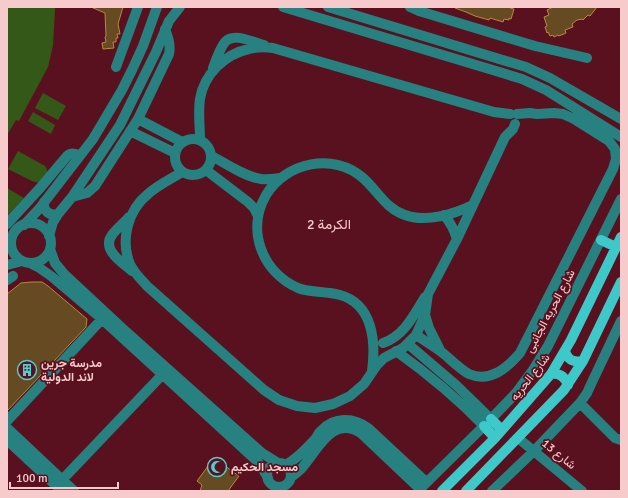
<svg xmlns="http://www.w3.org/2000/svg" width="628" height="498" font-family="Signika,Vazirmatn,sans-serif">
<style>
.green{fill:#335818}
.building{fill:#654a22;stroke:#b78842}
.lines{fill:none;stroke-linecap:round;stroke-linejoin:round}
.minor{stroke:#278181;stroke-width:10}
.major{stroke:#3dc9c9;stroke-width:10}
.labels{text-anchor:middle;stroke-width:3.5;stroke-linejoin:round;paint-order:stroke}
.street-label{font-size:12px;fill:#f7cacc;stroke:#5a111f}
.poi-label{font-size:12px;font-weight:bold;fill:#f7cacc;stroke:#5a111f;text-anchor:start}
.quarter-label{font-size:14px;fill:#f7cacc;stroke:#5a111f}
</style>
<rect width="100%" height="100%" fill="#5a111f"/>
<path class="green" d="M7,7H55V10L53,45L48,67L19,121L16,120L7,135Z
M43,93L66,106L58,120L35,108Z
M33,112L55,125L51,134L28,121Z
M18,151L45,166L48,172L39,183L32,181L8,169Z
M7,188L24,198L7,216Z"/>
<path class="building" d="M91,7H123L118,24L120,34H117L118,38H116V42H113L114,48L103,49L102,43L106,42L105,37L106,36L105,13Z
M455,7H510V8L514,9L511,19L509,18V20L504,19L503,22L490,18L489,20L475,16L466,12L455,8Z
M553,7H597L590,16L588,15L583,20L582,19L577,20L572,24L573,27L565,30L566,33L559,36L558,35L554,37L553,35L550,36L548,32L547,33L545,27L547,26L544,17L549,15L547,10Z
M31,282H42L48,286L87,319L86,327L7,411V294L21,283Z
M214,458L239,476L228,491H200L202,485L197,481Z"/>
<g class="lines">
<path class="minor" d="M283,7L496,71L522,79L546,90L621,137
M328,7L526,67L550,78L621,119
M410,7L419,11L535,46L587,58
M116,67L138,7
M213,68C216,60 220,48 225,42C233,32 253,42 264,45
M138,119L182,142
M130,131L175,153
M175 157a18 18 0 1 1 36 0a18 18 0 1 1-36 0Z
M200,140C200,127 198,112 200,99C204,74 225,54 249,49C257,47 265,47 273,48L494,112L510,114
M212,156C226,164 246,177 261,179C267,180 273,179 280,178
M206,170L248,202L254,208L258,216
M182,172C171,179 158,185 148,194C128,210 120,240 130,264C134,273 141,279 147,286L264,390L279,400L297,406L315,408L333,404L350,396L364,384L377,365L384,358L403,348L416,335L425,315L428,294L457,239L505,137L513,129L515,124
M72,197L87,193L95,186L138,119L169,54C171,45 168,37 165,29
M44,202C43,211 49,216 58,214
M444,215C450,222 454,229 457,239
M129,217C124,223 117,228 112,235C101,250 123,263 132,271
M11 243a20 20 0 1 1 40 0a20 20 0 1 1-40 0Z
M7,224L41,187L67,156C71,152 75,153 80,156
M24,225L39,209L93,139L122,90L132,70L143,46L157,7
M49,236L53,222L58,214L72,197L120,125L156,52L169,21L180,7
M50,249L55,263L64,274L123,329L262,453L278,463
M30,263L38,267L51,276L102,319L257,461L261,466L268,478
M7,265L22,261
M7,280L13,276
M425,315L429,328L440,350
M416,335C425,341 435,347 444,354C451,360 461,370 469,374C490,383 507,368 520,353L613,169L616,159L615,149L609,141L574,119L563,114L554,113L537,114L530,113L517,114
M383,343C404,336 414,315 425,297
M408,344L456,385L491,419
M396,351C428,374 457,398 484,426
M372,371C376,342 373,304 340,295C326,291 311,293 298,288C262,272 246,230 266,195C286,162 334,152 363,178C378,191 385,208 405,215C426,223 454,214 473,205
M580,403L615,438L621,440
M7,421L102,319
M7,428L74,491
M518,438L582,491
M7,440L62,491
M267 475a12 12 0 1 1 24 0a12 12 0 1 1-24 0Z
M285,465C297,459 307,448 316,438C318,435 319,432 322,430C334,417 353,417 368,428L426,482
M291,477C294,475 298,472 301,469C317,452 332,413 362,434L420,489
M62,480L162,375
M418,491L491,419L516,393L533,370L548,346L621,199
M492,491L534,451L580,403L587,393L593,380L621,321"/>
<path class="major" d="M601,240L616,247
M565,351C568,360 573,363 583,361
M551,374C560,373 565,377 568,385
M491,419L502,430
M484,426L495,438
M442,491L495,438L551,374L571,340L621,237
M466,491L564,390L583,361L621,282"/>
</g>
<defs>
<symbol id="building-ring" viewBox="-11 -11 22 22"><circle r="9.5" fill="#5a111f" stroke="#52cdcc" stroke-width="1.5"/><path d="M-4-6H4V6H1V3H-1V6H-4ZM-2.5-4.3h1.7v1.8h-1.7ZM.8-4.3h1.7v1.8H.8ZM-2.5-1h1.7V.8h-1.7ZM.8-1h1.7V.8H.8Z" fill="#52cdcc"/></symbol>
<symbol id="mosque-ring" viewBox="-11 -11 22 22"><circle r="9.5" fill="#5a111f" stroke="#52cdcc" stroke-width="1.5"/><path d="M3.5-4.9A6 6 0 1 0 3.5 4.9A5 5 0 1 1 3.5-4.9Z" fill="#52cdcc"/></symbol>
</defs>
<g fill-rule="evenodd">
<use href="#building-ring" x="16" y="359" width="22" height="22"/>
<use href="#mosque-ring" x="206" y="456" width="22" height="22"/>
</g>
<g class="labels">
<g class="street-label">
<text transform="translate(550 311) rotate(-62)" y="4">شارع الحريه الجانبى</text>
<text transform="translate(530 377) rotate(-52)" y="4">شارع الحريه</text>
<text transform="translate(559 454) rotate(39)" y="4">شارع 13</text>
</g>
<g class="poi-label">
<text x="41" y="367">مدرسة جرين<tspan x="41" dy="14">لاند الدولية</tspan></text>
<text x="231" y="471">مسجد الحكيم</text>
</g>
<g class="quarter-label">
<text x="329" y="229">الكرمة 2</text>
</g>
</g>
<rect width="628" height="498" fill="none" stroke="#f7cacc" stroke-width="16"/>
<path d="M10 482v6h108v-6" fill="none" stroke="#f7cacc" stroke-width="2"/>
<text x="16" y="482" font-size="12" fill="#f7cacc" stroke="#5a111f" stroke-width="3" paint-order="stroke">100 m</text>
</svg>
